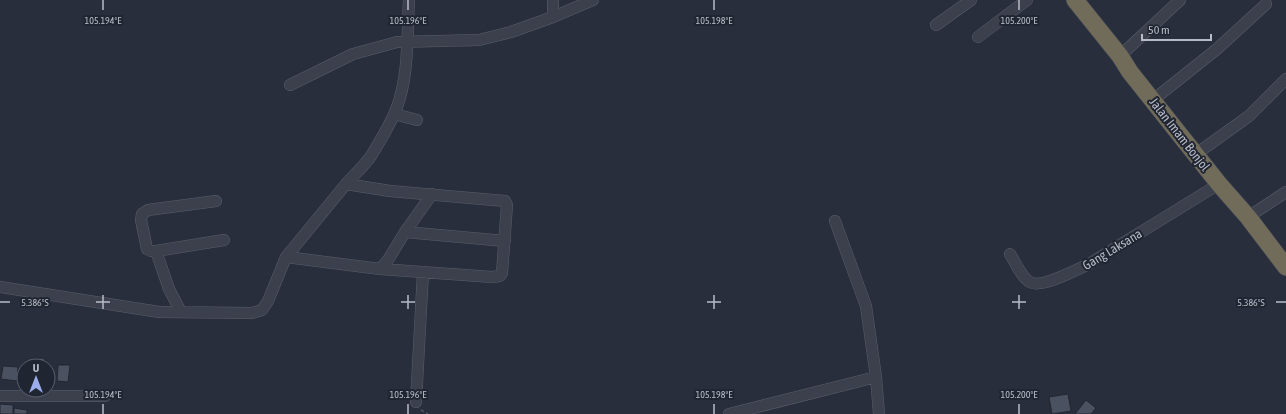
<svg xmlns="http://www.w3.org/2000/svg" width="1286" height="414" font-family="'Asap Condensed',sans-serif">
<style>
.building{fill:#4a5160;stroke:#222734}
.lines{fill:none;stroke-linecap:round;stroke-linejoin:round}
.minor-casing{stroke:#5a5e6a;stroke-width:12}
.highway-casing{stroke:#464b57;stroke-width:18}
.path{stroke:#4c5a5e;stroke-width:1.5;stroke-dasharray:3 3;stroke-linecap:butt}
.minor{stroke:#3c404c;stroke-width:11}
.highway{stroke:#716b5a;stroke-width:17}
.ticks{fill:none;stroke:#b8bcc7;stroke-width:1.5}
.labels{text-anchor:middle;stroke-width:4;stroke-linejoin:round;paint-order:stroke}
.street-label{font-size:13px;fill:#b8bcc7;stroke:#202532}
.ticks-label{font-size:10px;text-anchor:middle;fill:#b8bcc7;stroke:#202532;stroke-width:4;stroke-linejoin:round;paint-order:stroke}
</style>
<rect width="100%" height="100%" fill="#282e3c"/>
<path class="building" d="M44,358L45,366H28V359Z
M58,365H70L68,382L57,381Z
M3,366L18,367L17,381L1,379Z
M1068,394L1071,411L1052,414L1049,397Z
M1086,400L1096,408L1091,414H1075Z
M0,404L13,405V414H0Z
M14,408L27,410V414H14Z"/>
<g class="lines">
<defs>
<path id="minor" d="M553,0V17
M936,25L971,0
M978,37L1027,0
M1120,56L1180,0
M290,85L353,54L379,47L397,42L479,40L511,32L553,17L593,0
M1153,100L1217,49L1266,4
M394,114L417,120
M1196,154L1249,116L1286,79
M346,184C354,175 364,166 371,156C379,143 392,121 397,107C409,74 407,35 409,0
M1248,217L1286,192
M835,221L866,306L876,377L879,414
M405,232L505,241
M156,251L224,240
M1010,254C1015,262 1022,278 1030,282C1041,289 1078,269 1089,264L1219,184
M286,257L380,269
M0,287L159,312L252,313L262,310L268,301L286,257L346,184L390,191L505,201L507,205L502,273L500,276L492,277L380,269L388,260L405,232L432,194
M181,312L169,289L156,251H151L147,249L141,220L142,214L148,210L216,201
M0,396H105
M416,402L423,272
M729,414L876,377"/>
<path id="highway" d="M1075,0L1120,56L1130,72L1219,184L1248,217L1286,267"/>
</defs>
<use href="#minor" class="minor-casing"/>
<use href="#highway" class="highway-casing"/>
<path class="path" d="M421,410L428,414"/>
<use href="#minor" class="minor"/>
<use href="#highway" class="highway"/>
</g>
<path class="ticks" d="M103,0V10M408,0V10M714,0V10M1019,0V10M103,295V309M408,295V309M714,295V309M1019,295V309M0,302H10M96,302H110M401,302H415M707,302H721M1012,302H1026M1276,302H1286M103,404V414M408,404V414M714,404V414M1019,404V414"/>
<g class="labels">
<g class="street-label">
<text transform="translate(1180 134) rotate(52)" y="5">Jalan Imam Bonjol</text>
<text transform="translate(1112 249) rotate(-31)" y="5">Gang Laksana</text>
</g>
</g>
<g class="ticks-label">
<text x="103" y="24">105.194°E</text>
<text x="408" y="24">105.196°E</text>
<text x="714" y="24">105.198°E</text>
<text x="1019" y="24">105.200°E</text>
<text x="35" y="306">5.386°S</text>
<text x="1251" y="306">5.386°S</text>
<text x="103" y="398">105.194°E</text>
<text x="408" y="398">105.196°E</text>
<text x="714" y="398">105.198°E</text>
<text x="1019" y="398">105.200°E</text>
</g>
<g transform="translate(36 378)"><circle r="19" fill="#202532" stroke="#5d616e"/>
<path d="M0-3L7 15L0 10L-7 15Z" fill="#99aeeb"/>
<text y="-6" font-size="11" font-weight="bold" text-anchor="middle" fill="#b8bcc7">U</text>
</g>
<path d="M1142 34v6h69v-6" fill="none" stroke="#b8bcc7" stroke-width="2"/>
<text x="1148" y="34" font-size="12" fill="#b8bcc7" stroke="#202532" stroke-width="3" paint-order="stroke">50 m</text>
</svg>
